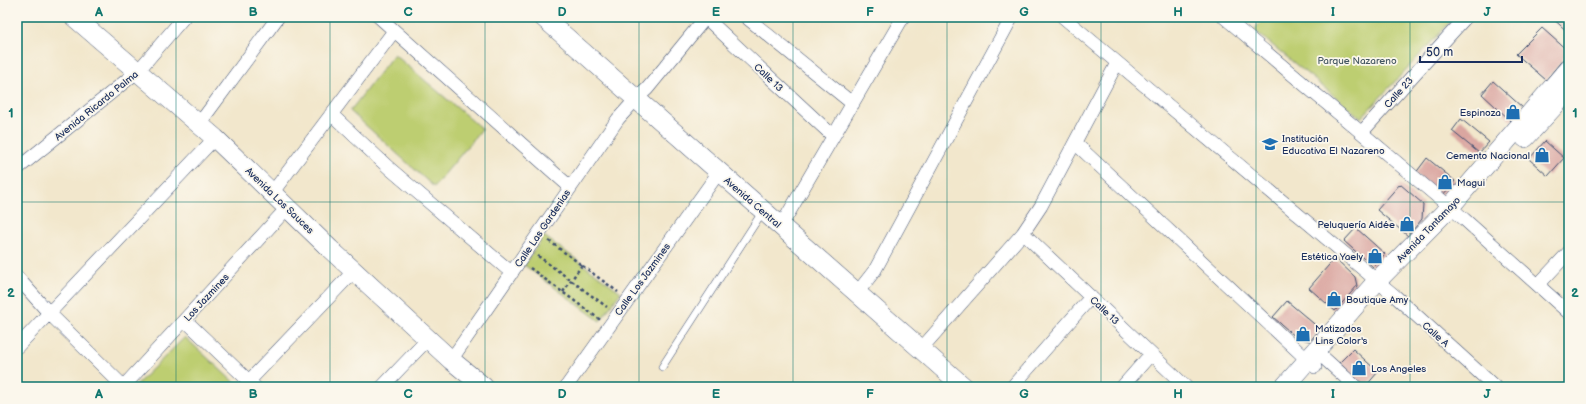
<svg xmlns="http://www.w3.org/2000/svg" width="1586" height="404" font-family="'Balsamiq Sans',sans-serif">
<style>
.green{fill:#bdce71;stroke:#6c7e68}
.building{fill:#daa6a0}
.lines{fill:none;stroke-linecap:round;stroke-linejoin:round}
.lane-casing{stroke:#3b4b6e;stroke-width:8}
.street-casing{stroke:#3b4b6e;stroke-width:14}
.secondary-casing{stroke:#3b4b6e;stroke-width:20}
.path{stroke:#3b4b6e;stroke-width:2.5;stroke-dasharray:3 3;stroke-linecap:butt}
.lane{stroke:#fff;stroke-width:7}
.street{stroke:#fff;stroke-width:13}
.secondary{stroke:#fff;stroke-width:19}
.grid{fill:none;stroke:#0f766e;stroke-width:1;stroke-opacity:0.55}
.labels{text-anchor:middle;stroke-width:3.5;stroke-linejoin:round;paint-order:stroke}
.park-label{font-size:10px;fill:#445763;stroke:#fbf7ec}
.street-label{font-size:10px;fill:#1b2f5e;stroke:#fbf7ec}
.poi-label{font-size:10px;fill:#1b2f5e;stroke:#fbf7ec;text-anchor:start}
.neatline{fill:none;stroke:#0f766e;stroke-width:1.5}
.grid-label{font-size:13px;text-anchor:middle;font-weight:bold;fill:#0f766e}
</style>
<rect width="100%" height="100%" fill="#fbf7ec"/>
<filter id="ink" filterUnits="userSpaceOnUse"><feTurbulence type="fractalNoise" baseFrequency=".025" numOctaves="2"/><feDisplacementMap in="SourceGraphic" scale="8" xChannelSelector="R" yChannelSelector="G"/><feConvolveMatrix kernelMatrix="1 2 1 2 8 2 1 2 1" color-interpolation-filters="sRGB"/></filter>
<filter id="wash" filterUnits="userSpaceOnUse"><feTurbulence type="fractalNoise" baseFrequency=".012" numOctaves="4" result="noise"/><feDisplacementMap in="SourceGraphic" scale="16" xChannelSelector="R" yChannelSelector="G"/><feGaussianBlur stdDeviation="0.9" result="paint"/><feColorMatrix in="noise" values="0 0 0 0 0 0 0 0 0 0 0 0 0 0 0 0 0 1.4 0 .05"/><feComposite in="paint" operator="in"/></filter>
<g filter="url(#wash)">
<rect width="100%" height="100%" fill="#f2e7cc"/>
<path class="green" d="M1265,17H1455L1361,118L1254,30Z
M394,54L482,129L434,187L350,111Z
M544,236L621,292L600,321L524,265Z
M185,337L239,387H134Z"/>
<g id="blocks">
<path class="building" d="M1551,17H1569V33Z
M1542,28L1569,52L1546,80L1516,54Z
M1493,81L1523,108L1511,121L1482,94Z
M1461,119L1489,142L1479,153L1452,131Z
M1545,141L1564,158L1548,176L1529,159Z
M1427,158L1455,181L1442,196L1415,174Z
M1400,184L1423,204L1422,219L1408,236L1377,210Z
M1356,228L1385,254L1373,267L1344,241Z
M1335,258L1355,277L1357,286L1335,311L1309,288Z
M1287,301L1320,329L1310,341L1297,338L1273,317Z
M1353,349L1378,372L1365,387L1339,363Z"/>
</g>
</g>
<g filter="url(#ink)">
<use href="#blocks" fill-opacity="0" stroke="#3b4b6e" stroke-width="1"/>
<g class="lines">
<defs>
<path id="lane" d="M662,367L763,211"/>
<path id="street" d="M379,17L570,187
M705,17L833,136
M746,17L853,104
M1063,17L1395,296L1495,387
M1224,17L1464,219L1569,313
M331,114L389,168L512,273
M199,124L278,17
M1362,132L1466,17
M1075,143L1315,367
M17,169L138,71L184,17
M272,193L394,31
M781,226L903,17
M1023,233L1186,387
M17,277L49,313L124,387
M1538,285L1569,252
M857,293L875,270L1012,17
M185,320L255,387
M17,347L215,138
M921,349L1023,233L1041,206L1117,63
M1316,351L1356,387
M451,360L618,119L636,99L647,89L706,17
M249,381L354,271
M123,387L288,207
M382,387L428,339
M566,387L719,172
M1012,387L1091,297
M1122,387L1151,354"/>
<path id="secondary" d="M74,17L215,138L330,249L451,360L484,387
M543,17L964,387
M1525,138L1569,90
M1284,387L1377,281L1450,207L1569,68"/>
</defs>
<use href="#lane" class="lane-casing"/>
<use href="#street" class="street-casing"/>
<use href="#secondary" class="secondary-casing"/>
<path class="path" d="M549,241L618,292
M538,256L607,307
M530,268L599,319L600,317
M563,292L582,265"/>
<use href="#lane" class="lane"/>
<use href="#street" class="street"/>
<use href="#secondary" class="secondary"/>
</g>
</g>
<path class="grid" d="M176,17V387M330,17V387M485,17V387M639,17V387M793,17V387M947,17V387M1101,17V387M1256,17V387M1410,17V387M17,202H1569"/>
<defs>
<symbol id="shop-bare" viewBox="-9 -9 18 18"><path d="M-5-2.5h2.3a2.7 3.5 0 0 1 5.4 0H5L5.5 6h-11ZM-1.5-2.5h3a1.5 2.3 0 0 0-3 0Z" fill="#1f6fb2" stroke="#fbf7ec" stroke-width="2.5" paint-order="stroke"/></symbol>
<symbol id="school-bare" viewBox="-9 -9 18 18"><path d="M0-5L7-2L0 1L-7-2ZM-4 1L0 2.5L4 1V4Q0 6-4 4Z" fill="#1f6fb2" stroke="#fbf7ec" stroke-width="2.5" paint-order="stroke"/></symbol>
</defs>
<g fill-rule="evenodd">
<use href="#shop-bare" x="1502" y="101" width="22" height="22"/>
<use href="#school-bare" x="1259" y="133" width="22" height="22"/>
<use href="#shop-bare" x="1531" y="144" width="22" height="22"/>
<use href="#shop-bare" x="1434" y="171" width="22" height="22"/>
<use href="#shop-bare" x="1396" y="213" width="22" height="22"/>
<use href="#shop-bare" x="1364" y="245" width="22" height="22"/>
<use href="#shop-bare" x="1323" y="288" width="22" height="22"/>
<use href="#shop-bare" x="1292" y="323" width="22" height="22"/>
<use href="#shop-bare" x="1348" y="357" width="22" height="22"/>
</g>
<g class="labels">
<g class="park-label">
<text x="1357" y="64">Parque Nazareno</text>
</g>
<g class="street-label">
<text transform="translate(769 77) rotate(43)" y="4">Calle 13</text>
<text transform="translate(1398 92) rotate(-48)" y="4">Calle 23</text>
<text transform="translate(96 105) rotate(-39)" y="4">Avenida Ricardo Palma</text>
<text transform="translate(280 200) rotate(44)" y="4">Avenida Los Sauces</text>
<text transform="translate(753 202) rotate(41)" y="4">Avenida Central</text>
<text transform="translate(542 228) rotate(-56)" y="4">Calle Las Gardenias</text>
<text transform="translate(1428 229) rotate(-46)" y="4">Avenida Tantamayo</text>
<text transform="translate(642 279) rotate(-54)" y="4">Calle Los Jazmines</text>
<text transform="translate(206 297) rotate(-47)" y="4">Los Jazmines</text>
<text transform="translate(1105 310) rotate(43)" y="4">Calle 13</text>
<text transform="translate(1436 334) rotate(42)" y="4">Calle A</text>
</g>
<g class="poi-label">
<text x="1501" y="116" text-anchor="end">Espinoza</text>
<text x="1282" y="142">Institución<tspan x="1282" dy="12">Educativa El Nazareno</tspan></text>
<text x="1530" y="159" text-anchor="end">Cemento Nacional</text>
<text x="1457" y="186">Magui</text>
<text x="1395" y="228" text-anchor="end">Peluquería Aidée</text>
<text x="1363" y="260" text-anchor="end">Estética Yaely</text>
<text x="1346" y="303">Boutique Amy</text>
<text x="1315" y="332">Matizados<tspan x="1315" dy="12">Lins Color's</tspan></text>
<text x="1371" y="372">Los Angeles</text>
</g>
</g>
<rect width="1586" height="404" fill="none" stroke="#fbf7ec" stroke-width="44"/>
<path d="M1420 56v6h102v-6" fill="none" stroke="#1b2f5e" stroke-width="2"/>
<text x="1426" y="56" font-size="12" fill="#1b2f5e" stroke="#fbf7ec" stroke-width="3" paint-order="stroke">50 m</text>
<rect x="22" y="22" width="1542" height="360" class="neatline"/>
<g class="grid-label">
<text x="99" y="16">A</text>
<text x="253" y="16">B</text>
<text x="408" y="16">C</text>
<text x="562" y="16">D</text>
<text x="716" y="16">E</text>
<text x="870" y="16">F</text>
<text x="1024" y="16">G</text>
<text x="1178" y="16">H</text>
<text x="1333" y="16">I</text>
<text x="1487" y="16">J</text>
<text x="11" y="117">1</text>
<text x="1575" y="117">1</text>
<text x="11" y="297">2</text>
<text x="1575" y="297">2</text>
<text x="99" y="398">A</text>
<text x="253" y="398">B</text>
<text x="408" y="398">C</text>
<text x="562" y="398">D</text>
<text x="716" y="398">E</text>
<text x="870" y="398">F</text>
<text x="1024" y="398">G</text>
<text x="1178" y="398">H</text>
<text x="1333" y="398">I</text>
<text x="1487" y="398">J</text>
</g>
</svg>
